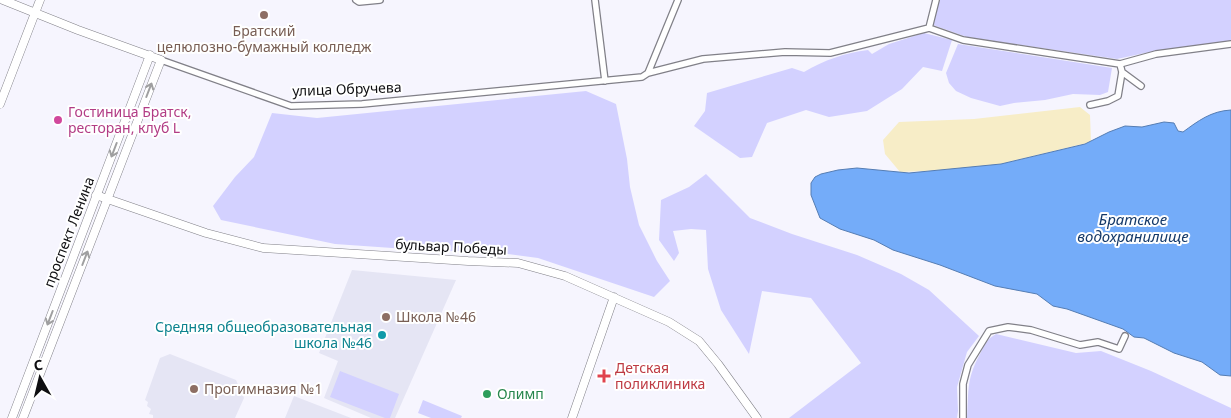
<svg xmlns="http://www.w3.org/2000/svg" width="1231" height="418" font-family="'Noto Sans',sans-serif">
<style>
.built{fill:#e5e5f4}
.green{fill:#d3d1ff}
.sand{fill:#f7edc7}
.water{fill:#74acf9;stroke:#557db3}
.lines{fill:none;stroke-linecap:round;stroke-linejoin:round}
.street-casing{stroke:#818088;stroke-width:8}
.secondary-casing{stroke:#818088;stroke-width:9}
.street{stroke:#fff;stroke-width:5.5}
.secondary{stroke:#fff;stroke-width:8}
.oneway{stroke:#9f9fa0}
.education-dot{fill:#8d6e63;stroke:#fff;stroke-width:2}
.hotel-dot{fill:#d1479c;stroke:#fff;stroke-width:2}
.culture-dot{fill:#0f9aa8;stroke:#fff;stroke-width:2}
.health-dot{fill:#e0444e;stroke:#fff;stroke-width:2}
.leisure-dot{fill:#2e9e5b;stroke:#fff;stroke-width:2}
.labels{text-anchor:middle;stroke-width:4;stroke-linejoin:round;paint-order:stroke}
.education-label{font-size:14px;fill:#785e54;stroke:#fff;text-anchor:start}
.street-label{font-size:14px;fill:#0e0e11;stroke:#fff}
.hotel-label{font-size:14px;fill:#b23c85;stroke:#fff;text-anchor:start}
.culture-label{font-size:14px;fill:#0d838f;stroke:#fff;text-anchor:end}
.health-label{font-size:14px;fill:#be3a42;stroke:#fff;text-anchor:start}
.leisure-label{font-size:14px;fill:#27864d;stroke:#fff;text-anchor:start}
.water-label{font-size:15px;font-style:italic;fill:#143969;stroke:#fff}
</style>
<rect width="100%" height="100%" fill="#f6f5fe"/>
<path class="built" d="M352,270L456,280L395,418H371L324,398L338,361L319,353Z
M170,354L236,380L244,398L235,418H153V415L149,414L151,409L147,406L148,402L145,400L160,358Z
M294,396L351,418H285Z"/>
<path class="green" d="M939,0H1231V41L1154,51L1117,59L967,37L933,25Z
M924,33L952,40L942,71L923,67L902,89L867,111L829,117L806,110L767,123L752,157L740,158L694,126L705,111L707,93L792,68L804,72C824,60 845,53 868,50L872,54L889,44Z
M958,44L1112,68L1108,92L1100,95L1073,94L1045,100L1014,103L1000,106L971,98L956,91L949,83L946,73Z
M586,91L616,104L627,159L630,187L639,225L657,261L670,281L654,297L538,258L493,252L421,250L335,244L221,220L213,206L235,177L254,157L272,113L317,118Z
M706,174L750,218L792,234L857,255L901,274L929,290L979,336L967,352L957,387L958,411L957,418H789L861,363L811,298L762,291L749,354L721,310L708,269L706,230L691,229L673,231L679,253L674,261L659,240L661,200L689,187Z
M996,334L1076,353L1101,351L1151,371L1231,408V418H967C969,390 966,379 981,352C985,344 987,339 996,334Z
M340,371L399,394L390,418H385L330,397Z
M423,400L462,416L461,418H431L418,413Z"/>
<path class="sand" d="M1080,107L1090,115L1091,142L1001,164L948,170L900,172L885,154L883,140L899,122L974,119Z"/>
<path class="water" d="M1231,110V376L1220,375L1202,362L1174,353L1144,338L1134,337L1123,329L1067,309L1053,306L1037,294L995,286L940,265L893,250L874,240L840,229L820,218L811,195V183L815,177L821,174L838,170L857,168L909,173L1001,164L1085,144L1109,132L1125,126L1142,127L1164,122L1174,123L1178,131L1183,132C1198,121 1211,111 1231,110Z"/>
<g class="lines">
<defs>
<path id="street" d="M356,0L359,2L380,0
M595,0L605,81
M929,28L936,0
M161,60L291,106L362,104L642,77L648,73L703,59L785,52L830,53L929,28L963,40L1120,64L1156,54L1231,44
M1122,72L1141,86
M648,73L678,0
M1090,105L1108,101L1118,96L1122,72L1120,64
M963,418V384L968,365L989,331L1008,327L1031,330L1080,345L1098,342L1119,349L1125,336"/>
<path id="secondary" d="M3,0L78,30L161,60L23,418
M0,104L40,0
M96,195L206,233L263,248L468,261L518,263L565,276L669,322L699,341L718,364L757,418
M12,418L150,55
M572,418L614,297"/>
</defs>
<use href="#street" class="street-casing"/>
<use href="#secondary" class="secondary-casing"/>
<use href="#street" class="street"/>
<use href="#secondary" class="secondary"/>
</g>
<defs><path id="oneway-shaft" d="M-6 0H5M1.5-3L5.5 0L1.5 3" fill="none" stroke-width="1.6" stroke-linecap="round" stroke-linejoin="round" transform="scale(1.25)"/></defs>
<g class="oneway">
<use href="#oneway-shaft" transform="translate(149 90) rotate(-69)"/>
<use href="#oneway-shaft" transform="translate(114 150) rotate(111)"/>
<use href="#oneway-shaft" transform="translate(85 258) rotate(-69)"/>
<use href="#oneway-shaft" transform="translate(50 318) rotate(111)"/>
</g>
<g class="education-dot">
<circle cx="264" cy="15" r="5"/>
<circle cx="386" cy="317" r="5"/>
<circle cx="194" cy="389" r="5"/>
</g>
<circle class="hotel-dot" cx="58" cy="120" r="5"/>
<circle class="culture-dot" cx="382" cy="335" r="5"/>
<path class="health-dot" d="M601.5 368.5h5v5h5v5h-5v5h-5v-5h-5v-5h5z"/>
<circle class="leisure-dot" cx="487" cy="394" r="5"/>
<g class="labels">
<g class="education-label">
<text x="264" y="36" text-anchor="middle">Братский<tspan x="264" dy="16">целюлозно-бумажный колледж</tspan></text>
<text x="396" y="322">Школа №46</text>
<text x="204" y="394">Прогимназия №1</text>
</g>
<g class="street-label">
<text transform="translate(347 89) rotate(-2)" y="5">улица Обручева</text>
<text transform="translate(69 232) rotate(-69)" y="5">проспект Ленина</text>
<text transform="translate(451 247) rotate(3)" y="5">бульвар Победы</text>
</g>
<g class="hotel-label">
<text x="68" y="117">Гостиница Братск,<tspan x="68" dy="16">ресторан, клуб L</tspan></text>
</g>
<g class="culture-label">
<text x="372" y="332">Средняя общеобразовательная<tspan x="372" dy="16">школа №46</tspan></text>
</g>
<g class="health-label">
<text x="615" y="373">Детская<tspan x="615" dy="16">поликлиника</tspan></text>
</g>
<g class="leisure-label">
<text x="497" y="399">Олимп</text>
</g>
<g class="water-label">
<text x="1133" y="225">Братское<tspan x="1133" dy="17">водохранилище</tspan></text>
</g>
</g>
<g transform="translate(40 378) rotate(352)" stroke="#ffffff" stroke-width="4" paint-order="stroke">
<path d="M0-4L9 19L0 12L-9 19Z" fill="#0e0e11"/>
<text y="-8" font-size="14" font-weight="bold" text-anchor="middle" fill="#0e0e11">С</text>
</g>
</svg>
